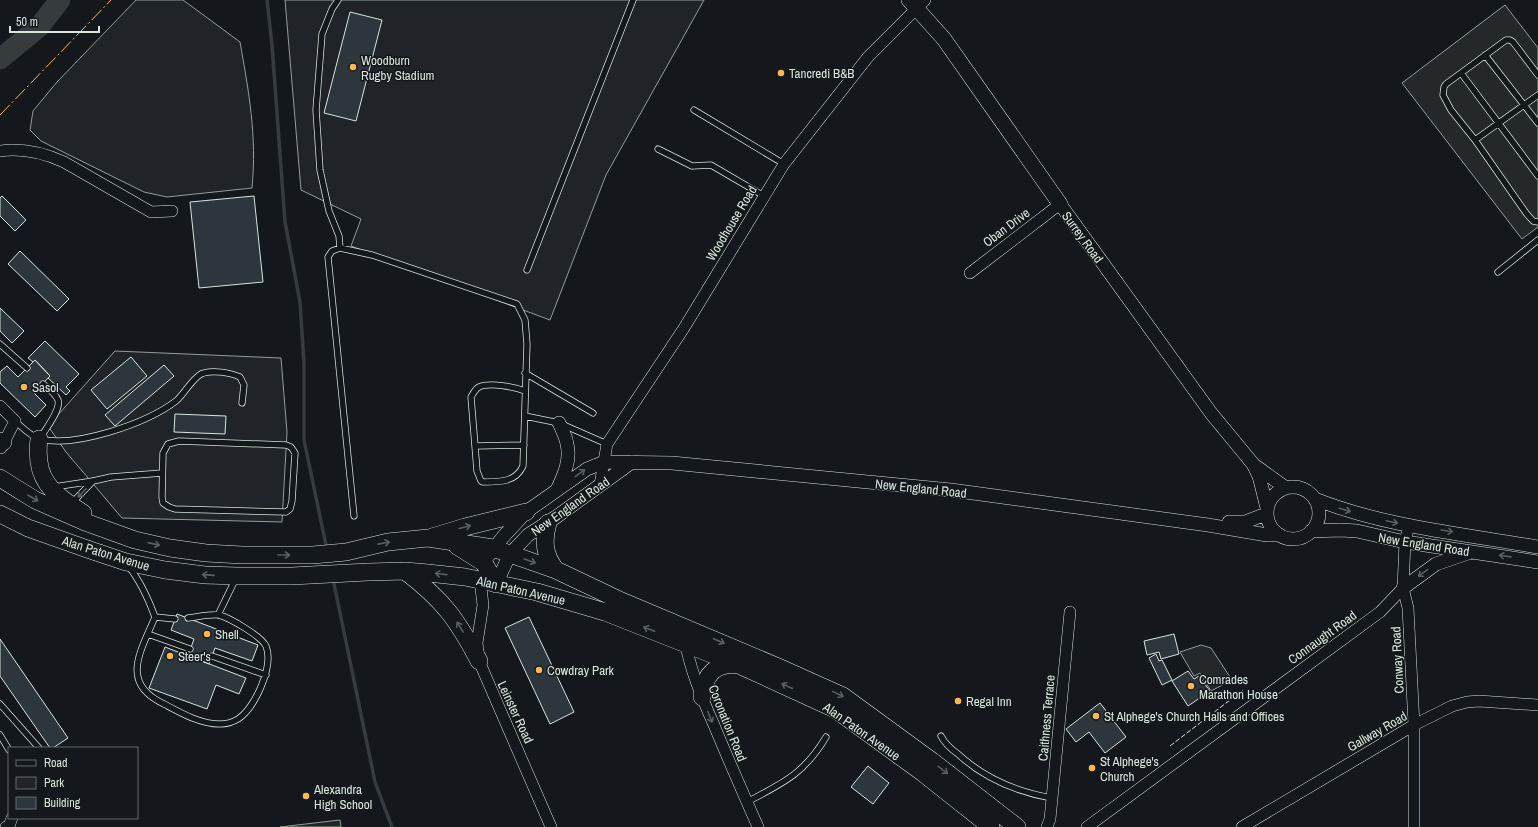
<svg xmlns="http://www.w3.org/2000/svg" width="1538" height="827" font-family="'Archivo Narrow',sans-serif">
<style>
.green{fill:#202428;stroke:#939e99}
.parking{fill:#24282b;stroke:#939e99}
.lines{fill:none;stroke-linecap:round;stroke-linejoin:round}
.stream{stroke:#363b3e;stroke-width:3.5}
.river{stroke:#363b3e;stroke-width:21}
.building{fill:#2c363c;stroke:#d8e6dc}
.service-casing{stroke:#d8e6dc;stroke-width:7}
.minor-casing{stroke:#d8e6dc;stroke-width:12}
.tertiary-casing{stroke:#d8e6dc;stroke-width:14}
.secondary-casing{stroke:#d8e6dc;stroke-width:16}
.primary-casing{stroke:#d8e6dc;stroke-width:18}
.service{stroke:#14181c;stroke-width:5.5}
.minor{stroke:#14181c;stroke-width:11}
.tertiary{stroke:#14181c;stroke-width:13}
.secondary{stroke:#14181c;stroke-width:15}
.primary{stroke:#14181c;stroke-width:17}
.fence{stroke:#d8e6dc;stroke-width:1;stroke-dasharray:5 2;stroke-linecap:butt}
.power{stroke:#ffb74d;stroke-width:1;stroke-dasharray:14 3 2 3;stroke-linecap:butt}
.oneway{stroke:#59605f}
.poi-dot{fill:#ffb74d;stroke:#14181c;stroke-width:1.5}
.labels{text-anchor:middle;stroke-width:3;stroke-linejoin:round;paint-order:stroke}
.poi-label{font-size:13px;fill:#d8e6dc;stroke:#14181c;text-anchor:start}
.street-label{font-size:13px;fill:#d8e6dc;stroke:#14181c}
</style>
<rect width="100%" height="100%" fill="#14181c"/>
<path class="green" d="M136,0H183L240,42C249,93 257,136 252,188L167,197L144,192L41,141L30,130L33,111L57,82Z
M285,0H704L606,175L550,320L351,246L361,219L301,190Z
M115,351L281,358L287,432L282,522L122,518L66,452L48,426Z
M340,820L341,827H280Z"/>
<path class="parking" d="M1505,5L1538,48V227L1522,239L1402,83Z
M1201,645L1211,648L1232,680L1211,691L1200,673L1194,676L1180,652Z"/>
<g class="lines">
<path class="stream" d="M267,0L272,45L285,222L300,302L304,363V440L327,550
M333,579L375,782L392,827"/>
<path class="river" d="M0,59L39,27L60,0"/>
</g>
<path class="building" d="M350,12L382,20L356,121L324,113Z
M2,196L26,220L15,231L0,216V198Z
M254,196L263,282L199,288L190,202Z
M20,251L69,299L57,311L8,264Z
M0,308L24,331L12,343L0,331Z
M45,341L79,374L66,387L70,391L66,395L48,378L50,376L35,360L33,362L28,358Z
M131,357L147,376L107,409L91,390Z
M35,360L50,376L34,393L46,405L35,417L0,383V372L7,366L18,377Z
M164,365L174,376L115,426L105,415Z
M175,414L226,416L225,434L174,432Z
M177,614L258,645L252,661L215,648L209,664L188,656L194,639L171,630Z
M529,617L574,712L550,724L505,628Z
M1174,634L1179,654L1161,659L1159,652L1147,655L1144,641Z
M0,639L68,738L53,748H50L0,676Z
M165,647L246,678L239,694L216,685L207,709L149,688Z
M1156,654L1159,661L1162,660L1172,680L1162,685L1149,658Z
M1188,671L1194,679L1199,676L1210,691L1188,706L1172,681Z
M1100,703L1126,737L1105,753L1089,732L1076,742L1066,729Z
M868,766L889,783L873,804L851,787Z"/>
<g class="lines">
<defs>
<path id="service" d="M338,0L332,9L322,34L316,110L320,170L329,211L339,236L340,248
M1485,55L1538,123
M1461,73L1538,176
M1538,75L1513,42L1510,40H1506L1446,84L1444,87L1443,95L1451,110L1475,140L1526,213L1533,221L1538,222
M694,110L784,164
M1475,140L1538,95
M658,149L692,166L711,165L764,196
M527,270L633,0
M1498,272L1538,240
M0,344L27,368
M525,373L593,413
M525,416L559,423L607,444
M15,421C23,428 30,436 40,439C76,448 147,423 176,401C185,393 191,380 201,374C211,369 231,373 240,377L244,385L242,403
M41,437C46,428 61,410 58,400C55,393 48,388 43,384
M179,441L286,445L291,447L295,453L292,501L290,509L286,512L175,509L169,507L163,503L162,497L163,453L168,444Z
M475,446L524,445
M54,487L93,481L111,477L162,473
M72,503L93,481
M354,516L328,257L332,251L340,248L372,255L517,304L525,320L527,344L523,466C516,482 500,482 483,482L481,481L477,471L471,397C473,394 475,389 479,387C490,382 514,387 525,391
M129,567C141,582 148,598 155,617C141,651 119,683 164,704C181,713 200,724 220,724C226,724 233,722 238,719C255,708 274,666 266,646C261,636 230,618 219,615C211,614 197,617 188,618
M218,615L236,578
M155,617L175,619
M148,634L190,649
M212,656L266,675
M0,704L39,748
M0,735L9,750
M941,736C945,744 951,749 958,754C984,778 1017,792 1052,798
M747,802C783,783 804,774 826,737"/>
<path id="minor" d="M0,151C22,148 44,153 64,162L151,212L172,211
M970,273L1060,204
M0,406L15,421L1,448
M600,485L607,444L684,328L784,164L868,57L925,0
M480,580L483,605L477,643L479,661L551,827
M1403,588L1408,608L1414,725V827
M685,640C690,670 702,698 714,725C728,759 743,793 758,827
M6,827L9,826L12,818
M1047,827L1050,819L1070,612
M1087,827L1380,612L1403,588L1405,542L1409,525
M1242,827L1414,725L1452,706L1467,702L1479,701L1538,705"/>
<path id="tertiary" d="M1060,204L1211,413L1253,464L1259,476L1267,508
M1254,465L1286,488
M1267 513a26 26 0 1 1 52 0a26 26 0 1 1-52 0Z
M557,490C564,475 571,460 567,444C566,437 562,429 559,423
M1315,499C1386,527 1463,534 1538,547
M1229,522H1245L1266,514
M1311,531L1341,530L1357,531L1405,542L1538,562
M489,555L503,537L526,512L587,469L604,462L672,463L951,490L1208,525L1267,535H1280
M496,584L510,554L528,535L556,517L632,462
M1403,588L1436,564L1468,553"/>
<path id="secondary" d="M909,0L944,39L1060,204"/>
<path id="primary" d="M39,439C34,480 51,492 83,513
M0,441L3,442
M0,478L35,500L85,522L135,540L170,548L206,553L242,555H313L346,552L388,542L428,538L493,548L510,554L556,570L617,599L776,666L843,696L932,761L1017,827
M0,514L28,528L90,550L126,562L165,570L205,575L237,576H292L368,572L405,571L428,573L465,577L537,592L605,612L739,665L835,709L923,773L991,827
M548,523C543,541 544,555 556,570
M432,537L465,527L526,512
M457,546L484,563L496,584
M405,571C443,600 457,619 479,661
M702,697C704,675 715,662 739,665"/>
</defs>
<use href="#service" class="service-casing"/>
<use href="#minor" class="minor-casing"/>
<use href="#tertiary" class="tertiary-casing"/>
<use href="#secondary" class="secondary-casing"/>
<use href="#primary" class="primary-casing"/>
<use href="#service" class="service"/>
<use href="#minor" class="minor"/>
<use href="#tertiary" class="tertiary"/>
<use href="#secondary" class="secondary"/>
<use href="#primary" class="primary"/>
<path class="fence" d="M1170,746L1243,690"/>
<path class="power" d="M0,115L111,0"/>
</g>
<defs><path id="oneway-shaft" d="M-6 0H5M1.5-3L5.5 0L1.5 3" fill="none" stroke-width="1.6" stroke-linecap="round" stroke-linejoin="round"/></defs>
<g class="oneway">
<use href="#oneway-shaft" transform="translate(580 473) rotate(-36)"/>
<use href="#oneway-shaft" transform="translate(82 493) rotate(134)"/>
<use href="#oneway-shaft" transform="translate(33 498) rotate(30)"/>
<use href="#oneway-shaft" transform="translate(1345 510) rotate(16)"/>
<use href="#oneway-shaft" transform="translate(1392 522) rotate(12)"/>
<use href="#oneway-shaft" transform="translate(465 527) rotate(-15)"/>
<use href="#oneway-shaft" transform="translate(1447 531) rotate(9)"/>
<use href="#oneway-shaft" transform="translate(384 543) rotate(-11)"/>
<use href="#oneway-shaft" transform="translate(154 544) rotate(13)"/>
<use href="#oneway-shaft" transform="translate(284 555)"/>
<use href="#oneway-shaft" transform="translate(1505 556) rotate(-172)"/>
<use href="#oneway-shaft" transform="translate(530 561) rotate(20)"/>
<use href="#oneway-shaft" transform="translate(1423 573) rotate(144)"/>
<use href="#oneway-shaft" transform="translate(441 574) rotate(-174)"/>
<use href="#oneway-shaft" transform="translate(208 575) rotate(-176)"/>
<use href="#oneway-shaft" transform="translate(460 627) rotate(-122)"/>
<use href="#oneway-shaft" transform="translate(649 629) rotate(-159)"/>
<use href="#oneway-shaft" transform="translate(719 641) rotate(23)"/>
<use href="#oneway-shaft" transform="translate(787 686) rotate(-155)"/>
<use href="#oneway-shaft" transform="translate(838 694) rotate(26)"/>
<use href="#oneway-shaft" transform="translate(710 717) rotate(68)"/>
<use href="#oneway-shaft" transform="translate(943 770) rotate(38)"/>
</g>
<g class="poi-dot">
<circle cx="353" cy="67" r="4"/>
<circle cx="781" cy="73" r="4"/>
<circle cx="24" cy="387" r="4"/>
<circle cx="207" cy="634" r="4"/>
<circle cx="170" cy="656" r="4"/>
<circle cx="539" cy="670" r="4"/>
<circle cx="1191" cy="686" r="4"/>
<circle cx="958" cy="701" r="4"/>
<circle cx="1096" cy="716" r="4"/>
<circle cx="1092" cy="768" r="4"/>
<circle cx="306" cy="796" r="4"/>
</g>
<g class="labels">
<g class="poi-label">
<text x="361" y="65">Woodburn<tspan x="361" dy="15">Rugby Stadium</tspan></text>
<text x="789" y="78">Tancredi B&amp;B</text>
<text x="32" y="392">Sasol</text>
<text x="215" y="639">Shell</text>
<text x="178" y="661">Steer's</text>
<text x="547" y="675">Cowdray Park</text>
<text x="1199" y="684">Comrades<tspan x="1199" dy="15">Marathon House</tspan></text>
<text x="966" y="706">Regal Inn</text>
<text x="1104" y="721">St Alphege's Church Halls and Offices</text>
<text x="1100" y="766">St Alphege's<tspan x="1100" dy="15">Church</tspan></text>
<text x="314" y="794">Alexandra<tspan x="314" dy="15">High School</tspan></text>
</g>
<g class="street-label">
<text transform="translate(731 223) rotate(-59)" y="5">Woodhouse Road</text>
<text transform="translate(1006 227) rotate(-37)" y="5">Oban Drive</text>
<text transform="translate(1083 237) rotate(54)" y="5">Surrey Road</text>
<text transform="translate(921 488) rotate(6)" y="5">New England Road</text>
<text transform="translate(570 506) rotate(-35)" y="5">New England Road</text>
<text transform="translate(1424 544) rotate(9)" y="5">New England Road</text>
<text transform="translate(106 553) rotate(17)" y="5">Alan Paton Avenue</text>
<text transform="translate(521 590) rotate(13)" y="5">Alan Paton Avenue</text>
<text transform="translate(1322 637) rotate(-36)" y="5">Connaught Road</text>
<text transform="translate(1397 660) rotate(-93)" y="5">Conway Road</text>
<text transform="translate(516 712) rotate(65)" y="5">Leinster Road</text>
<text transform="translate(1046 718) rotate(-85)" y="5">Caithness Terrace</text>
<text transform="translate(728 723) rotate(68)" y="5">Coronation Road</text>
<text transform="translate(862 731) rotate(35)" y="5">Alan Paton Avenue</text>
<text transform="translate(1377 731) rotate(-30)" y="5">Gallway Road</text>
</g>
</g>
<rect x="8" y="747" width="130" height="72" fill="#14181c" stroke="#626a69"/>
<rect x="16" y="760" width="20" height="6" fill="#14181c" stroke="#626a69"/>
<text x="44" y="767" font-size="12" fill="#d8e6dc">Road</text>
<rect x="16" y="777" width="20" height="12" fill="#202428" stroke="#626a69"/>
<text x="44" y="787" font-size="12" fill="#d8e6dc">Park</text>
<rect x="16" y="797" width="20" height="12" fill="#2c363c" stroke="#626a69"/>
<text x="44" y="807" font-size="12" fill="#d8e6dc">Building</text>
<path d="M10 26v6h89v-6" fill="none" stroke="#d8e6dc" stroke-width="2"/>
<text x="16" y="26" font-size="12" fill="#d8e6dc" stroke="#14181c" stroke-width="3" paint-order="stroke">50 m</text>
</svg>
